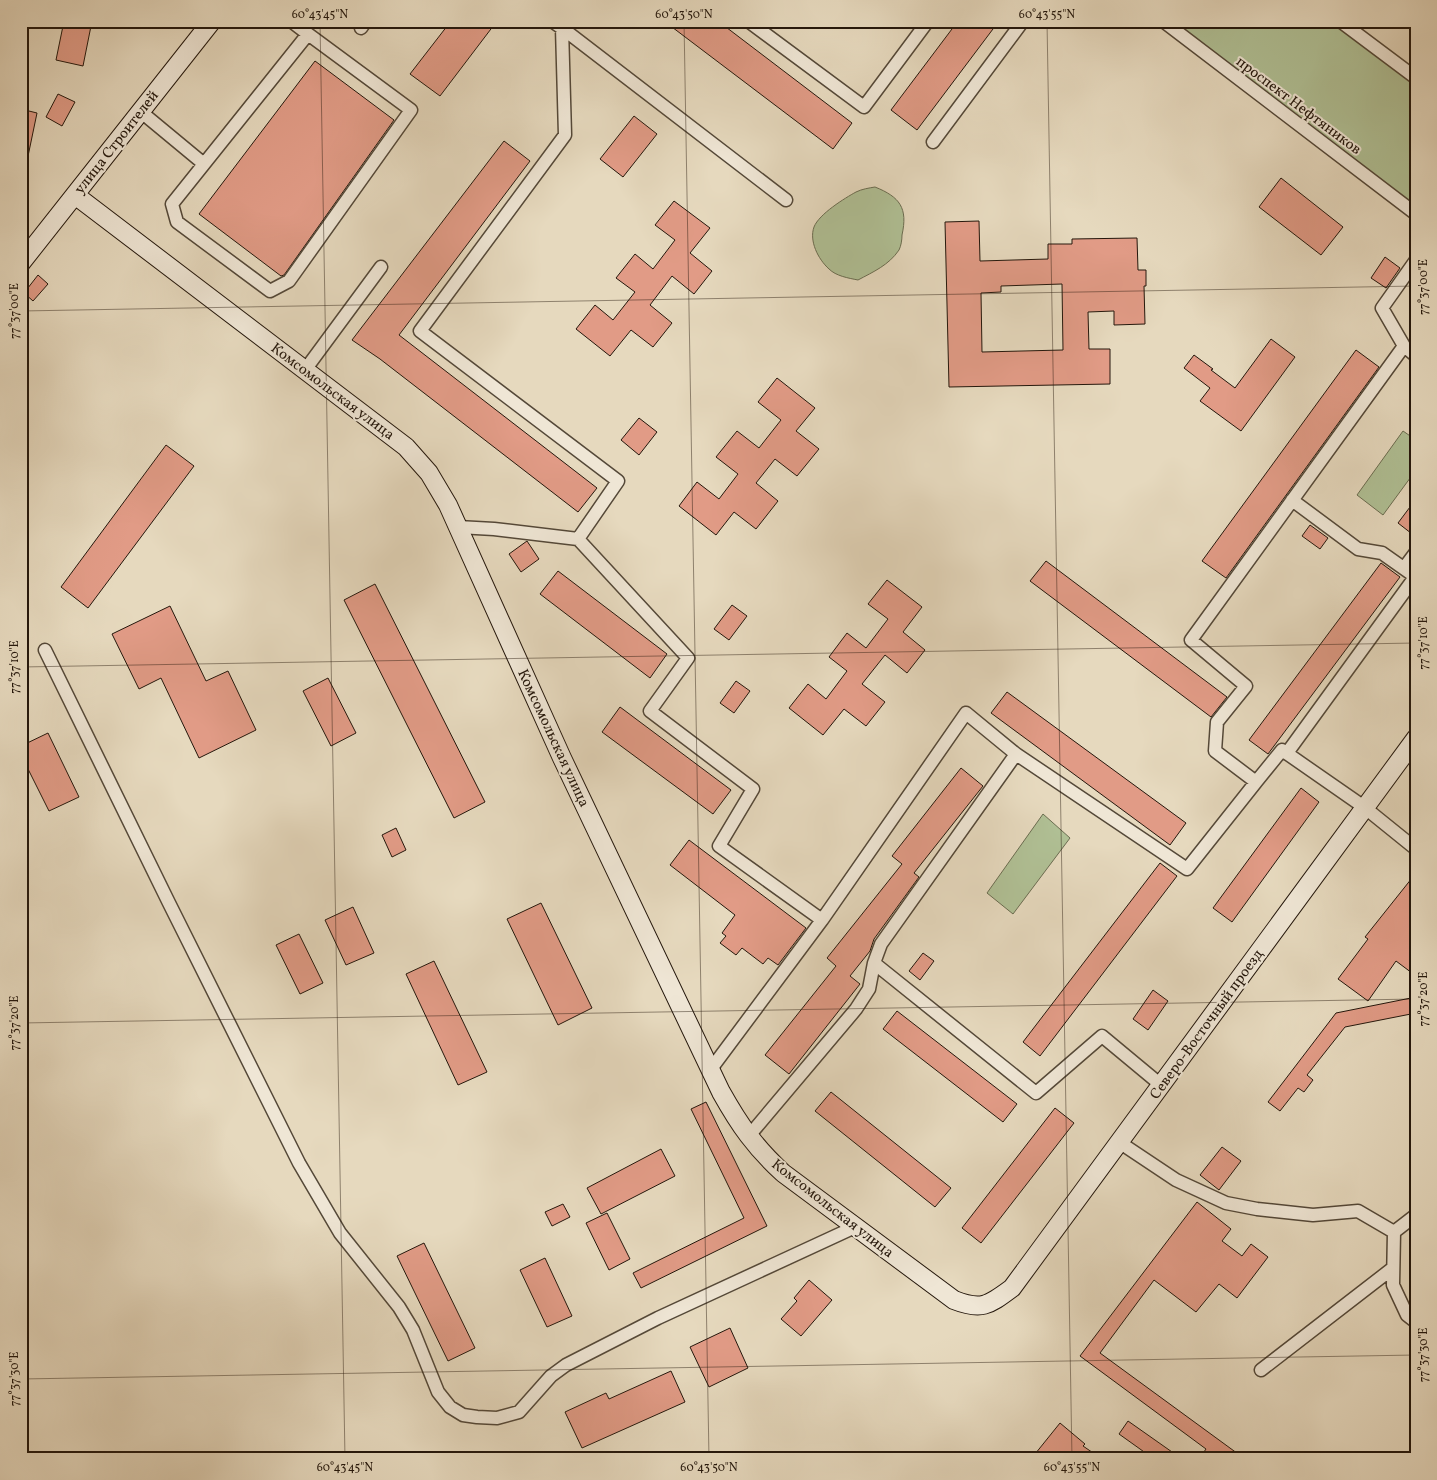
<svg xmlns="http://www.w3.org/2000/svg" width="1437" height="1480" font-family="Vollkorn,serif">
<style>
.green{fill:#b0c095;stroke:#6a6c50}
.building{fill:#e19b86;stroke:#24170c;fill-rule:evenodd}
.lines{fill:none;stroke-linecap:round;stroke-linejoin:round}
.street-casing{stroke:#544838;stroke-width:15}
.secondary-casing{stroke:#24170c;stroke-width:20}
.street{stroke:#efe6d5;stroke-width:12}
.secondary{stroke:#efe6d5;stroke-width:18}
.ticks{fill:none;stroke:#24170c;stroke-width:1;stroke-opacity:0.45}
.labels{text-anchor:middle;stroke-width:4;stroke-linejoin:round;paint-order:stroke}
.street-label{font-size:15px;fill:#24170c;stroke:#efe6d5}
.neatline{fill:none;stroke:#24170c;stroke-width:2}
.ticks-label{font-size:12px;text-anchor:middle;fill:#24170c}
</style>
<rect width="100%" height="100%" fill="#e6d9be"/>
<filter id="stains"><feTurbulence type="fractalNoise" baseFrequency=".004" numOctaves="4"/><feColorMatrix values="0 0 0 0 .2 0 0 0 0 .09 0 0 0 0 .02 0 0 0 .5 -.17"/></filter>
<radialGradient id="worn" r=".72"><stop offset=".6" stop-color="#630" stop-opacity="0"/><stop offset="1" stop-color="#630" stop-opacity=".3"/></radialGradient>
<path class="green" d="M1167,21H1332L1416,85V207Z
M875,187C900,197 908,208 902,235C902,240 901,246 899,250C889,265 873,272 858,280C848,278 836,276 829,269C818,259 809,241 814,227C819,214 845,198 856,192C862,189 869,188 875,187Z
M1403,431L1416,440V470L1383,515L1357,495Z
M1043,814L1070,838L1013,914L987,893Z"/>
<path class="building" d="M64,21H92L83,66L56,60Z
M451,21H497L440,96L410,74Z
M664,21H718L852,123L833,149Z
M958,21H999L917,130L891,110Z
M315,61L394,120L284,275L281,276L199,214Z
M58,94L75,102L62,126L46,117Z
M21,109L37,113L27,161L21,160Z
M634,116L657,134L623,177L600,159Z
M504,141L530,161L399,335L597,488L578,512L380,359L352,340Z
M1281,178L1343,227L1321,255L1259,207Z
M674,201L710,228L690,253L712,271L694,294L672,276L650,305L672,323L653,347L631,330L610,356L576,329L595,305L613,320L635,292L616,278L635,254L653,269L675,240L655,225Z
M979,221L980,261L1048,259V244H1072V239L1137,238L1138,270H1146V286H1144L1145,324L1114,325V311L1088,312L1089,349H1110V384L949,387L945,222ZM1062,284L1063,350L982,352L981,293L1001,292V286Z
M1385,257L1400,268L1386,288L1371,278Z
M38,275L48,284L33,301L24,293Z
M1271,339L1295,357L1241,431L1200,401L1210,388L1184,368L1194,355L1213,369L1211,370L1235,388Z
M1356,350L1379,367L1226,578L1202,561Z
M777,378L815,408L796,431L819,449L797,476L775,459L756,483L778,501L756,529L734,512L716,535L679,506L697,482L719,499L738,474L716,457L737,431L759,448L781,420L758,402Z
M639,418L657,432L639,455L621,440Z
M166,445L194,466L88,608L61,587Z
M1416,499V537L1398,523Z
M1310,525L1328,538L1320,549L1302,536Z
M527,541L539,559L521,572L509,554Z
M1046,561L1227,697L1211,717L1030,581Z
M1381,563L1400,577L1268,754L1249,740Z
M558,571L667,654L650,678L540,594Z
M887,580L922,607L903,632L925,650L907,673L885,655L862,684L885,702L866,726L844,709L823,735L789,708L808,684L826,699L847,671L829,657L847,633L866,648L888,619L868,604Z
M375,584L485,802L454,818L344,600Z
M732,605L747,616L729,640L714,629Z
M170,606L206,681L228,671L256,730L199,758L161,678L139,689L112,634Z
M328,678L356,733L331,746L303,691Z
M736,681L750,691L734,713L720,703Z
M1007,692L1186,823L1170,845L991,713Z
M620,707L731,790L713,814L602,732Z
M48,733L79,797L49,811L21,755V746Z
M961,768L983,786L914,873L919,877L874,939L870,951L850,976L860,984L789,1074L765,1055L836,966L827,958L902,864L892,856Z
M1301,788L1319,802L1232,922L1213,908Z
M396,828L406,850L392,857L382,835Z
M689,840L806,928L778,965L768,958L763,964L742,948L736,955L720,943L726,936L722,933L735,915L670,865Z
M1160,863L1177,876L1040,1056L1023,1042Z
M1416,873V976L1396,961L1368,1001L1338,979L1368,939L1365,937Z
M541,903L592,1008L558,1025L507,919Z
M353,907L374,953L346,965L325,920Z
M299,934L323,983L300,994L276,945Z
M923,953L934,961L920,980L909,971Z
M434,961L487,1072L458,1085L406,974Z
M1153,990L1168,1001L1148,1030L1133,1019Z
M1416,997V1013L1345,1027L1307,1075L1313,1080L1304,1092L1298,1088L1280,1111L1268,1102L1336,1013Z
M897,1011L1017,1104L1003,1122L883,1029Z
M831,1092L951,1188L935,1207L815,1111Z
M706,1102L767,1226L641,1288L633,1273L744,1218L691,1109Z
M1055,1108L1074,1123L981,1243L962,1228Z
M1222,1147L1241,1161L1219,1190L1200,1175Z
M661,1149L675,1176L601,1214L587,1188Z
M1197,1202L1231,1229L1222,1241L1242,1256L1251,1244L1268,1257L1237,1298L1219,1284L1196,1312L1154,1280L1100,1353L1245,1459H1199L1206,1449L1080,1356Z
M563,1204L570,1217L552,1226L545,1212Z
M607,1213L630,1259L609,1270L586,1223Z
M424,1243L475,1348L448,1361L397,1256Z
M545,1258L572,1316L547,1327L520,1270Z
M809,1280L832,1300L801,1336L781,1319L797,1301L794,1298Z
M730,1328L748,1368L709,1387L690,1347Z
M671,1371L685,1402L582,1448L565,1412L606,1393L609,1399Z
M1128,1421L1182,1459H1154L1119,1434Z
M1060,1423L1085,1444L1083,1446L1102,1459H1031Z"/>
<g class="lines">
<defs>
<path id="street" d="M291,21L308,34L411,110L289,281L270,291L177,222L172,204L308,34
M552,21L562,28L568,21
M748,21L864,107L928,21
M1163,21L1416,214
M1340,21L1416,78
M361,28L366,21
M562,28L786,200
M140,111L204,164
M933,142L1023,21
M1416,260L1382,308L1404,346L1191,640L1246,686L1217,722L1215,751L1256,782L1282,750L1364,807L1416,849
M1404,346L1416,356
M305,370L381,267
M1292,500L1358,549L1382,553L1416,577
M458,527L494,529L578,539L618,481L420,331L565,135L562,28
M578,539L688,658L650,711L753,789L719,846L822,920L711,1069
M1404,568L1416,552
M45,650L169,903L299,1163L340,1233L399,1307L413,1330L438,1392L450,1407L463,1415L477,1417L497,1418L519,1412L551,1376L566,1365L658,1318L855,1227
M1287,753L1415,577
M822,920L966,713L1016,754
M874,963L1036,1093L1102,1036L1161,1085
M748,1137L856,1009L869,989L874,963L881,944L1016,754L1187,869L1256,782
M1119,1142L1176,1180L1226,1203L1257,1209L1313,1215L1358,1211L1394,1232L1393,1285L1407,1315L1416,1322
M1394,1232L1416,1215
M1261,1370L1393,1268"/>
<path id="secondary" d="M75,195L406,447L429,473L448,505L562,758L721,1092C740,1126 755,1147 783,1173L954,1300C982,1311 989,1305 1012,1288L1416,738
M21,263L212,21"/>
</defs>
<use href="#street" class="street-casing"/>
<use href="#secondary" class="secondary-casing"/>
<use href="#street" class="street"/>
<use href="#secondary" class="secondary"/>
</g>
<path class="ticks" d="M320,21L345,1459M684,21L709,1459M1047,21L1072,1459M1411,21L1416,304M21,311L1416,286M21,667L1416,643M21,1023L1416,999M21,1379L1416,1355"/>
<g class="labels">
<g class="street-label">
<text transform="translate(1299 105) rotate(37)" y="5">проспект Нефтяников</text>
<text transform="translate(116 142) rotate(-52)" y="5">улица Строителей</text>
<text transform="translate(333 391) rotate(37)" y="5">Комсомольская улица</text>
<text transform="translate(554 738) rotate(65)" y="5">Комсомольская улица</text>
<text transform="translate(1206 1024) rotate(-54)" y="5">Северо-Восточный проезд</text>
<text transform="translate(833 1208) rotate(38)" y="5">Комсомольская улица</text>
</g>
</g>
<rect width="1437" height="1480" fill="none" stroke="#e6d9be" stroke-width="55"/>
<rect x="28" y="28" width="1382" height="1424" class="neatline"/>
<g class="ticks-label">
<text x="320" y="18">60°43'45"N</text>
<text x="684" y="18">60°43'50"N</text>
<text x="1047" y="18">60°43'55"N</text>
<text transform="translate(1423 287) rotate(-90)" y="4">77°37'00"E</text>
<text transform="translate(14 311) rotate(-90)" y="4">77°37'00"E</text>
<text transform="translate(1423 643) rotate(-90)" y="4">77°37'10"E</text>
<text transform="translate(14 667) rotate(-90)" y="4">77°37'10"E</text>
<text transform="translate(1423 999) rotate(-90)" y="4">77°37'20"E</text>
<text transform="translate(14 1023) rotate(-90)" y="4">77°37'20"E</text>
<text transform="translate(1423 1355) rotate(-90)" y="4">77°37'30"E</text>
<text transform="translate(14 1379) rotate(-90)" y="4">77°37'30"E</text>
<text x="345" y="1471">60°43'45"N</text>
<text x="709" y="1471">60°43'50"N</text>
<text x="1072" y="1471">60°43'55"N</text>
</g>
<rect width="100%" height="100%" filter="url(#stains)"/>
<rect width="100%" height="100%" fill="url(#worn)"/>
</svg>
